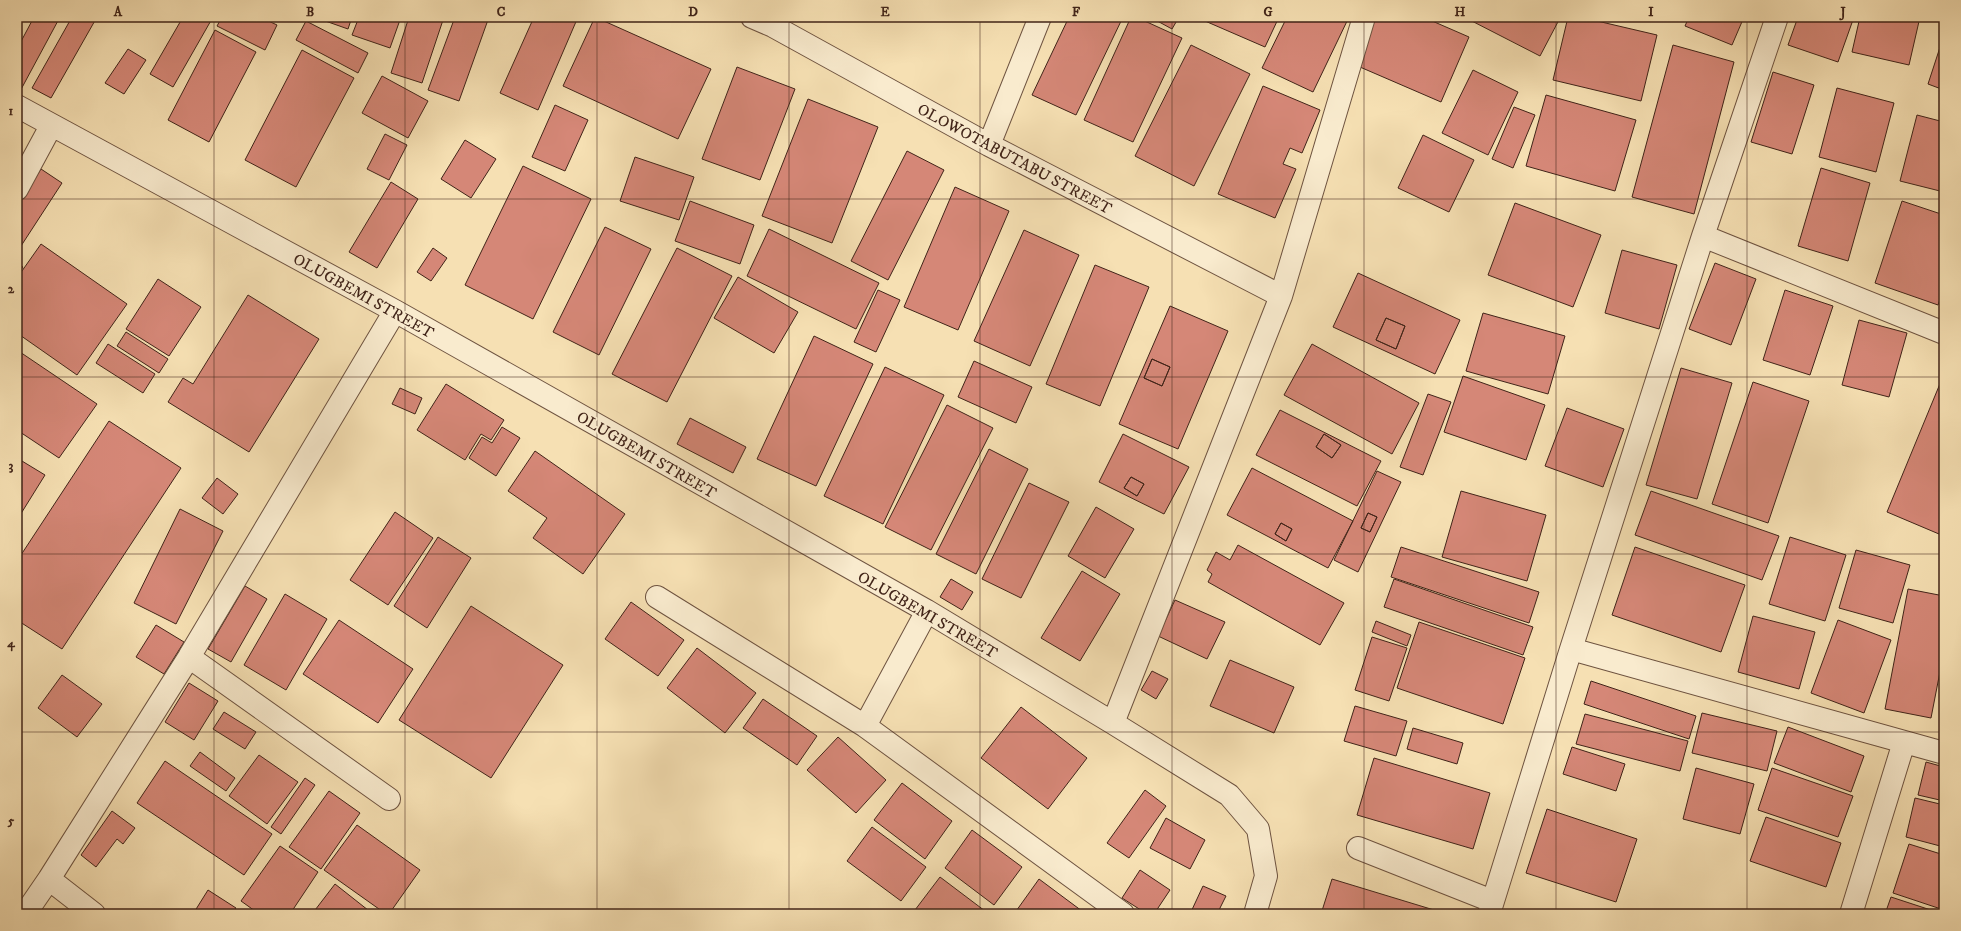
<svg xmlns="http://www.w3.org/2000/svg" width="1961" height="931" font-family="'IM FELL DW Pica',serif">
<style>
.building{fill:#d58777;stroke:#412419;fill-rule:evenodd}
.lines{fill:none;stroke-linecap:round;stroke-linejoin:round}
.minor-casing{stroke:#6e5340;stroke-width:24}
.minor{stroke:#f9ebce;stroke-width:22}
.grid{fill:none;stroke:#412419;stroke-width:1;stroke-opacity:0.55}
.labels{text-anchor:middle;stroke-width:3.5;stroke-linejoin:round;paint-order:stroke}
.street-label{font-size:16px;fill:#412419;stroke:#f9ebce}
.neatline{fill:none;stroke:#412419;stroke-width:1.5}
.grid-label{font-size:13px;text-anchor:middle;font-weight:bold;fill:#412419}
</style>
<rect width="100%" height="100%" fill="#f6e0b3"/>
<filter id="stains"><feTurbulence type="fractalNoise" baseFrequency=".005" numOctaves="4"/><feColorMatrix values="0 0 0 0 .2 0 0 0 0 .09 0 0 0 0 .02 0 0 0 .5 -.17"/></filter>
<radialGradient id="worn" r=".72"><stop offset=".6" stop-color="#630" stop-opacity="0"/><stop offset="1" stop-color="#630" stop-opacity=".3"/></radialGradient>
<path class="building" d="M34,17H60L18,95L17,94V49Z
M72,17H97L51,98L32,88Z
M183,17H213L173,87L150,74Z
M222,17H260L277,25L265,50L217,26Z
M314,17H352L348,29Z
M359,17H401L390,48L352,35Z
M409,17H444L422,83L391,73Z
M455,17H489L459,101L428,90Z
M534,17H578L538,110L500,93Z
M595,17L711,69L678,139L563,86Z
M1069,17H1123L1076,115L1032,95Z
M1131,17H1136L1182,38L1133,142L1084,120Z
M1150,17H1179L1172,29Z
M1207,17H1279L1265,47L1205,21Z
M1287,17H1349L1313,92L1262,68Z
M1374,17H1423L1469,37L1441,102L1353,64Z
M1464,17H1557L1560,18L1540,56Z
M1568,17H1580L1657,35L1641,101L1553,80Z
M1689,17H1744L1732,45L1685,26Z
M1798,17H1854L1838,62L1788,45Z
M1860,17H1920L1909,65L1852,52Z
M306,21L368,53L358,73L296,40Z
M215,30L256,52L209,142L168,120Z
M1944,35V90L1928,84Z
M1191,45L1250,74L1194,186L1135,156Z
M1673,45L1734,62L1694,214L1632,197Z
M128,49L146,60L124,94L105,83Z
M302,50L354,78L296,187L245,160Z
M737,67L795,89L760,180L702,159Z
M1473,70L1518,92L1488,155L1442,133Z
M1773,72L1814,85L1792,154L1751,142Z
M382,76L428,101L408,138L362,113Z
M1263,86L1320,110L1302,153L1290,148L1283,164L1296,169L1275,218L1218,194Z
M1837,88L1894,103L1876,172L1819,157Z
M1546,95L1636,120L1615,191L1526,166Z
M808,99L878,127L832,243L762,216Z
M555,105L588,120L565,171L532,157Z
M1514,107L1535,115L1513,168L1492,159Z
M1917,115L1944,122V192L1900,181Z
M385,134L407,145L389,180L367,169Z
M1423,135L1474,160L1449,212L1398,188Z
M465,140L496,159L471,198L441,179Z
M907,151L944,170L888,280L851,261Z
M635,157L694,177L679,220L620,201Z
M523,166L591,199L533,319L465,285Z
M1821,168L1870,183L1848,261L1798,246Z
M41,169L62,183L21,246L17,244V206Z
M391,182L418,199L377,268L349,252Z
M955,187L1009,211L958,330L904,307Z
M690,201L754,225L740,264L675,241Z
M1902,201L1944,215V287L1938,305L1875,283Z
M1515,203L1601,235L1573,307L1488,275Z
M605,227L651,249L599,355L553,332Z
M769,229L879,283L856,329L747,276Z
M1024,230L1079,255L1030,366L974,341Z
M41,244L127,304L77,375L17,333V278Z
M433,248L447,258L431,281L417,272Z
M677,248L732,276L667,402L612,374Z
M1622,250L1677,265L1659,329L1605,313Z
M17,263L23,267L17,275Z
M1715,263L1756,279L1731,345L1689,329Z
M1095,265L1149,287L1100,406L1046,384Z
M1358,273L1460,320L1435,374L1333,327ZM1386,318L1405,326L1396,349L1376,340Z
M738,277L798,312L774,353L714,318Z
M158,279L201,307L169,356L126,329Z
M878,290L900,300L876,352L854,342Z
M1785,290L1833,306L1810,375L1763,360Z
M248,295L319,339L249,452L168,402L183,378L193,384Z
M1170,306L1228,331L1178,449L1119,424ZM1152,359L1170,367L1162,386L1144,378Z
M1483,313L1565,336L1548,394L1466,371Z
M1386,318L1405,326L1396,349L1376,340Z
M1859,320L1907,333L1889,397L1842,385Z
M126,332L168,359L159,373L117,346Z
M814,336L873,364L816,486L757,459Z
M108,344L155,374L143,393L96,363Z
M1312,344L1419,403L1392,454L1284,395Z
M17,350L97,404L59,458L17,430Z
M1152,359L1170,367L1162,386L1144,378Z
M974,361L1032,387L1016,423L958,397Z
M885,367L944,395L883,524L824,496Z
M1681,368L1732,383L1697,499L1646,485Z
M1944,374V522L1939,534L1887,512Z
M1463,376L1545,405L1526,460L1444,432Z
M1753,382L1809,401L1768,523L1712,504Z
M446,384L504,420L491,440L481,434L465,460L417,430Z
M400,388L422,398L415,414L392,404Z
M1428,394L1451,402L1423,475L1400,467Z
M947,405L993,428L931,550L885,527Z
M1567,408L1624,429L1603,487L1545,466Z
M1280,410L1381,461L1357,506L1256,455ZM1324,434L1341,445L1332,458L1316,447Z
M690,418L746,447L733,473L677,444Z
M109,421L181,468L62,649L17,620V561Z
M502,427L520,438L496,476L469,458L482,437L492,443Z
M1123,434L1189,467L1164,514L1099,482ZM1131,477L1144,484L1137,496L1124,488Z
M1324,434L1341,445L1332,458L1316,447Z
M989,449L1028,469L976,574L936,554Z
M535,451L625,514L583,574L533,538L547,518L508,491Z
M17,458L45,475L17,520Z
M1252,468L1353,521L1328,568L1227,515ZM1281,523L1292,529L1286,541L1275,534Z
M1377,471L1401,482L1358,572L1334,560ZM1368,513L1377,517L1370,532L1361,528Z
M1131,477L1144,484L1137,496L1124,488Z
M217,478L238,494L223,514L202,498Z
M1029,483L1069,502L1021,598L982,579Z
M1461,491L1546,515L1527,581L1442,557Z
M1651,491L1779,536L1762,580L1635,535Z
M1096,507L1134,529L1105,578L1068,556Z
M180,509L223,531L176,624L134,603Z
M395,512L433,538L388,605L350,580Z
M1368,513L1377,517L1370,532L1361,528Z
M1281,523L1292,529L1286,541L1275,534Z
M438,537L471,558L427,628L394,606Z
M1790,537L1846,555L1825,621L1769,604Z
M1238,545L1344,603L1320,645L1208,582L1212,574L1207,570L1216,552L1230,560Z
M1401,547L1539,592L1529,623L1391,577Z
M1635,547L1745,585L1721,652L1612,615Z
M1856,550L1910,565L1893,623L1839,608Z
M1082,571L1120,594L1080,661L1041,638Z
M951,579L973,592L962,610L940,597Z
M1394,579L1533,627L1523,655L1384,607Z
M245,586L267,599L231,662L208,649Z
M1908,589L1944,596V651L1931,718L1885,709Z
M285,594L327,619L286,690L244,665Z
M1175,600L1225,622L1207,659L1158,636Z
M631,602L684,640L658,676L605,639Z
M471,606L563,665L491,778L399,720Z
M1753,616L1815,632L1799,689L1738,672Z
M339,620L413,669L378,723L303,674Z
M1838,620L1891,640L1864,713L1811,693Z
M1376,621L1411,635L1407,646L1372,632Z
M1419,622L1525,658L1503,724L1397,688Z
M156,625L184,642L164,674L136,657Z
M1372,637L1407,648L1389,701L1355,690Z
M697,648L756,693L725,733L667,688Z
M1230,660L1294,687L1274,733L1210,706Z
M1152,671L1168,679L1156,699L1141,690Z
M62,675L102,704L77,737L38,708Z
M1591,681L1696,716L1689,739L1584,704Z
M189,683L218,701L194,740L165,722Z
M763,699L817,736L797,765L743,728Z
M1355,706L1407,721L1396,756L1344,741Z
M1021,707L1087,758L1048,809L981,758Z
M224,712L256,732L245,749L213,729Z
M1702,713L1777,731L1767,771L1692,753Z
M1585,714L1688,741L1680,771L1576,744Z
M1788,727L1864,756L1851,792L1774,763Z
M1413,728L1463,743L1457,764L1407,749Z
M838,737L886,780L856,813L807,770Z
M1572,747L1625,764L1616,791L1563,774Z
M200,752L235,778L226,791L190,766Z
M259,755L298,782L267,824L229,796Z
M1374,758L1490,793L1473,849L1357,815Z
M165,761L272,834L244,875L137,803Z
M1926,762L1944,767V801L1918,795Z
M1696,768L1754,784L1740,834L1683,819Z
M1772,768L1853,796L1838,837L1758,810Z
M305,778L315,785L281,834L271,827Z
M902,783L952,821L925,859L874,820Z
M1145,790L1166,806L1129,858L1107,843Z
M329,791L360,813L321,869L289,847Z
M1915,798L1944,805V847L1906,837Z
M1547,809L1637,839L1616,902L1526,873Z
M112,811L135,828L123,844L117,839L96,867L81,855Z
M1766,817L1841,843L1826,887L1750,861Z
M1166,818L1205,840L1190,869L1150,848Z
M357,825L420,870L389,914H386L324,870Z
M872,827L926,867L901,901L847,861Z
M972,830L1022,867L994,905L945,868Z
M1909,844L1944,855V910L1893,893Z
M280,846L318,872L290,914H253L255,911L241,901Z
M1140,870L1170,890L1154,914H1147L1122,898Z
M940,877L989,914H921L915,910Z
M1039,879L1086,914H1014Z
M1332,879L1434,910L1433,914H1321Z
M335,884L373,914H312Z
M1203,886L1226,896L1217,914H1190Z
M208,890L236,908L232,914H193Z
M1891,897L1943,914H1885Z
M1163,909L1176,914H1161Z"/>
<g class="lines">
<defs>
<path id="minor" d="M752,17L773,26L989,145L1281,296
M17,106L395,311L927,611L1113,723L1229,795L1258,829L1266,876L1255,914
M989,145L1040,17
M17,189L51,126
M1703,236L1944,333
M657,597L865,726L1123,914
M1571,649L1944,753
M189,657L389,799
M1113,723L1281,296L1364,17
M865,726L927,611
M1358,848L1492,901
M49,879L94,914
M25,914L49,879L189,657L395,311
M1489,914L1571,649L1703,236L1777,17
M1851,914L1904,742"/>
</defs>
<use href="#minor" class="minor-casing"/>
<use href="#minor" class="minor"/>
</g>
<path class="grid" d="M214,17V914M405,17V914M597,17V914M789,17V914M980,17V914M1172,17V914M1364,17V914M1556,17V914M1747,17V914M17,199H1944M17,377H1944M17,554H1944M17,732H1944"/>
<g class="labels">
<g class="street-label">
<text transform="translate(1015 158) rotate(28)" y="6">OLOWOTABUTABU STREET</text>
<text transform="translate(364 295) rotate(29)" y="6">OLUGBEMI STREET</text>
<text transform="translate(647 454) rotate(30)" y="6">OLUGBEMI STREET</text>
<text transform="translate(928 614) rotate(30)" y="6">OLUGBEMI STREET</text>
</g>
</g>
<rect width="1961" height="931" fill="none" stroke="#f6e0b3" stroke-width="44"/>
<rect x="22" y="22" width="1917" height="887" class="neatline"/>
<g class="grid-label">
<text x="118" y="16">A</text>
<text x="310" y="16">B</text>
<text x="501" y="16">C</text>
<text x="693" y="16">D</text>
<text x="885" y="16">E</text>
<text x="1076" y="16">F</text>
<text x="1268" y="16">G</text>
<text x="1460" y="16">H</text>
<text x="1651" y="16">I</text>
<text x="1843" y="16">J</text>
<text x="11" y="115">1</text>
<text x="11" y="293">2</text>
<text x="11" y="470">3</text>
<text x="11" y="647">4</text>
<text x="11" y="825">5</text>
</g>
<rect width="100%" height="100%" filter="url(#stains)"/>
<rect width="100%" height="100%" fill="url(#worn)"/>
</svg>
